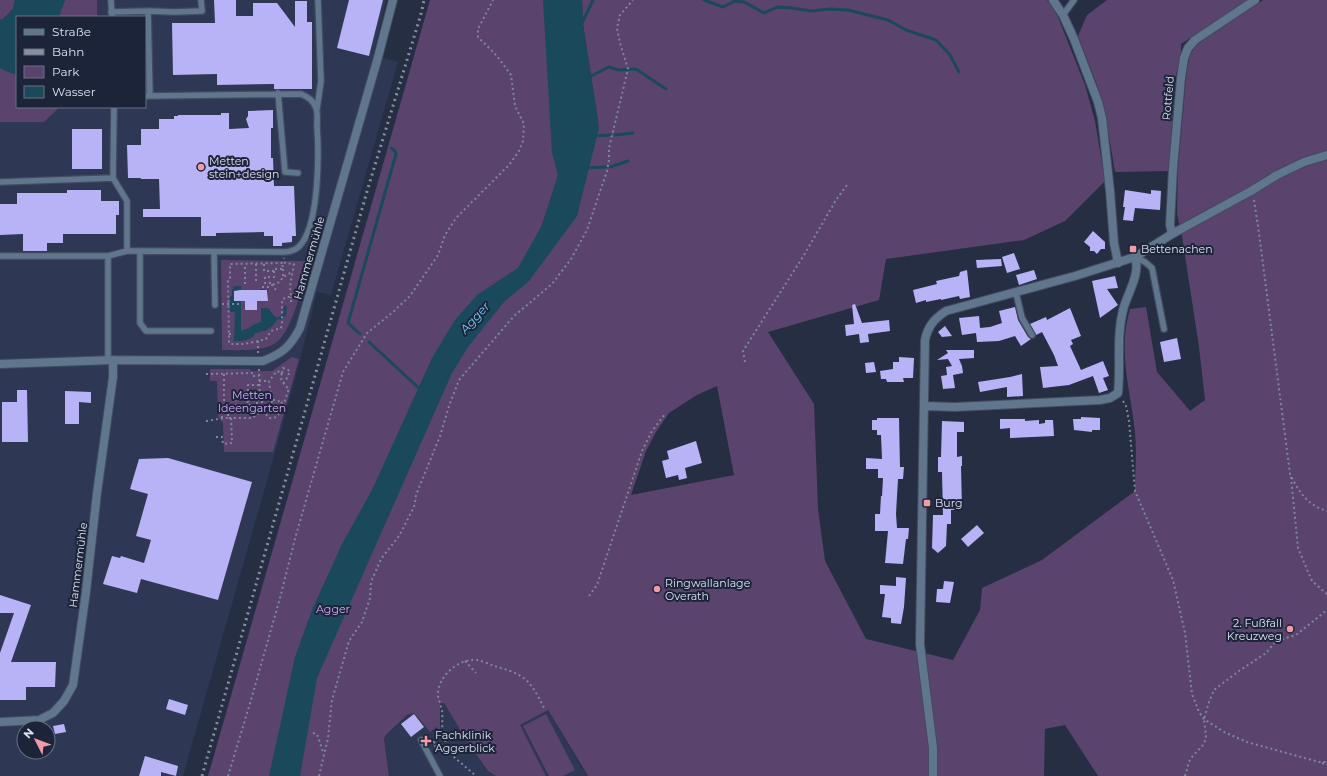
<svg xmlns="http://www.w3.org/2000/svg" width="1327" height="776" font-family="Montserrat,sans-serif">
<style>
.built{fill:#2e3753;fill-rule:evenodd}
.green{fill:#5a436d;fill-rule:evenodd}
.water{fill:#1a495b}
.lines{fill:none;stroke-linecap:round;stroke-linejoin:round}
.stream{stroke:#1a495b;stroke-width:3}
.building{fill:#b8b2f7}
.lane-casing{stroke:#434b60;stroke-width:8}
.street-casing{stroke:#434b60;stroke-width:10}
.path{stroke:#808799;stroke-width:2;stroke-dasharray:2 3;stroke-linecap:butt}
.lane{stroke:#5f768d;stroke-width:5.5}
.street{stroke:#5f768d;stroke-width:8}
.rail{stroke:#888fa1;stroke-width:3;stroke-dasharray:2 4;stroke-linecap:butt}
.poi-dot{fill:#f39aa7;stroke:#1c2439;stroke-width:1.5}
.labels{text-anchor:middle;stroke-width:4;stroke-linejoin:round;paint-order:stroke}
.street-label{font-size:11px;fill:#dce2f0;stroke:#1c2439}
.poi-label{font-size:11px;fill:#dce2f0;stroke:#1c2439;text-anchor:start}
.park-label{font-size:11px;fill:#d8a9ff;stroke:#1c2439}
.water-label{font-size:12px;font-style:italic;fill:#73cef4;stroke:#1c2439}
</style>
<rect width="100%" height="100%" fill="#262e44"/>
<path class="built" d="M97,0H386L373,55L398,62L331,295L317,292L300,360L275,453L183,776H0V122H44L60,107H145V17H97ZM24,728H48V752H24Z
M440,703H444L468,743L488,771L496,776H389L384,738L407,715L414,713L430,732L437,727L439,732L441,722Z
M548,710L581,767L588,776H546L520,725Z"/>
<path class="green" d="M0,0H15L13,9L2,20L0,19Z
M65,0H97V17H59L60,10Z
M430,0H570L599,128L583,24L582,0H1047L1052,5L1058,17L1085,85L1095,121L1105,181L1065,221L1024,240L886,259L879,300L768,332L814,404L818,509L825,561L866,639L953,660L980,610L982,588L1042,560L1135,491C1135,472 1137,452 1135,433C1131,390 1117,353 1130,309L1146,307L1157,372L1190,411L1205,400L1199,347L1182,236L1177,214L1178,169L1186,79L1189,57L1195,46L1202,41L1263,0H1327V776H1098L1065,725L1045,729L1044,776H588L548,710L520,725L546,776H496L488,771L468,743L444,703H440V732L437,727L430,732L414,713L407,715L386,735L384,738L389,776H208ZM717,386L734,475L631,495L646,451L656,432L669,413L697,395Z
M1107,0H1249L1181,44V56L1175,79L1169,171L1115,172L1105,112L1097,85L1078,36L1087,15Z
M0,68L14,74L17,73V107H60L44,122H0Z
M221,260L309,261C303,282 293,333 274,344C260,352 238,350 222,350ZM240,286L242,291H244L245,290H257V291H260V289L268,290V301H257L245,310V301H241V331L247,329L261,322V308L269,309L273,315L277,318L272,326L265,331L261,330L254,334V336L246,340L239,341L235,330V312H230V297L232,296L233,287Z
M292,357L299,359L273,452H224L223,423L218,417L217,381H210V369H250L251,371H272Z
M546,714L575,770L563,776H549L523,726Z"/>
<path class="water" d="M15,0H65L59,17H17V73L14,74L0,68V19L2,20L13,9Z
M543,0H582L583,24L599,128L577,216L529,281L503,303L468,347L452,373L317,678L300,776H269L295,657L312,610L342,544L372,490L432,358L455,320L477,295L518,268L541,227L558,175L552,153Z
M241,286V290H234V301H241V331C249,330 253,323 261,322V308H267L273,315L277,318L279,317L280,319H278C274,325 269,329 263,331L262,330V331L254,334V336C248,340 242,341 234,341L235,312H230V297L232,296L233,287Z"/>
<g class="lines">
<path class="stream" d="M704,0L723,7L735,1L744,2L764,13L777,7L792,8L811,11L830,9L848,10L888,20L906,30L936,40L950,55L959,72
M581,25L593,0
M587,78L609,67L619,70L636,69L666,89
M615,135L633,133
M593,136L610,135
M610,167L628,161
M586,168L606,167
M280,318L285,314V307
M360,334L348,323L396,154L395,151L391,148
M369,342L421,390"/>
</g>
<path class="building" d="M214,0H236V16H253V3H277L295,27V1H307V22H312V89H274V84L217,85V74L173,75L172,23H215Z
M349,0H383L369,56L337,48Z
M273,110V128H271V158H273L274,186H294L296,236H292V242L282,243V246H273V236H264V232L216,233V236H201V217H143V209H160L159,179H141V178H128L127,145H141V129H159V119H174V116H178V115H221V113H229V129L249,128L246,119L248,116V111Z
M72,129H102V169H72Z
M67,190H101V201H119V215H116V234H63V243H47V251H23V234L0,235V204H17V193H67Z
M1125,190L1151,194V190L1161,191L1160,210L1135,208L1133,221L1123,220L1125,207H1123Z
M1093,231L1105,242V249H1101L1097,254L1094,251H1090V247L1084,242Z
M1014,253L1020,269L1007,273L1002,257Z
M1001,259L1002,266L977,268L976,260Z
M967,270L970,297L960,299L959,296L941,300V299L926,302V300L916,303L913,290L937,284L936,281L959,276L960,272Z
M1034,270L1037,279L1019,285L1016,275Z
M1115,276L1118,288L1107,289L1118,305L1100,318L1092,281Z
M240,290H267L268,301H257V310H245V301H234V291Z
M855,304L862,323L889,320L890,331L868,334L869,342L860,343L859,334L846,336L845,325L854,324L852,305Z
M1015,307L1018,320L1028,337L1031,339L1021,346L1015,336L999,341L977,342L976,333L962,335L959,318L979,316L980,328L990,327L1002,323L999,311Z
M1070,308L1081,336L1071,340L1073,344L1070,346L1081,370L1103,361L1109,376L1103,378L1108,390L1099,393L1093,376L1069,385L1043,388L1040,367L1058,366L1054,355L1042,332L1036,335L1030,324L1046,317L1047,320Z
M945,326L952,336L942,337L938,332Z
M1177,338L1181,359L1164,362L1160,342Z
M946,350H974V358L959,359L962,366L963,373L953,375L955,388L943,389L941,376L947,375L946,367L952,366L948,359L937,360L948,353Z
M899,357L914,358L913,378H903L904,382H887L886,379H881L880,371L893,369V362H899Z
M874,362L876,372L866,373L865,363Z
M1022,374L1023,396L1007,397V387L980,392L978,382L1010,377Z
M17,390H27L28,442H2V402H17Z
M65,391L91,392V403L79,402V424H65Z
M1081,417L1100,418V430H1092V432L1074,430L1073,419H1081Z
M877,418H899L900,467H904L903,479H898L896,514L897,528H909L908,539H906L903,564L885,563L888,531H875V514H880L881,496H882L883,478H878V469H866V458L882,459L881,435H877V430H872V420H877Z
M1000,419H1025V421L1039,420V424L1045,423V420H1053L1054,436L1010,438V428L1000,429Z
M942,421L964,422V432H957V457L962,456V466H961L962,509L951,510V524H947L946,546L938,553L932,548L933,515H943L942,472H938V457H941Z
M696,441L702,463L685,468L687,478L679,480L678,475L666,478L662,461L669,459L667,451Z
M168,458L252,482L218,600L141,579L137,593L103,584L112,556L120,558L121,556L144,563L151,540L136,536L148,494L130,489L139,459Z
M977,525L984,533L968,547L961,539Z
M896,577L906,578L904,607L901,624L891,623V618L882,617L885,594H880V585L896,586Z
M944,581L954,582L950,603L936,602L937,589H943Z
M0,595L31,605L11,662H56L55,687H26V700H0V653L14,613H0Z
M169,699L188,705L185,715L166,709Z
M414,714L424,727L411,737L401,724Z
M64,724L66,732L55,734L53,726Z
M145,756L178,766L176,776L161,772V776H139Z"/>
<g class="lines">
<defs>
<path id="lane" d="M111,0L112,17
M148,11L174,12L202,11L201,0
M111,12L148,11L150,96
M1063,15L1074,0
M278,93L285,172L298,173
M114,107L113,178L127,201V251
M317,109L321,81L318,0
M0,182L113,178
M140,251V323L146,331H211
M214,252L215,305
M0,256H108L127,251H140L284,252C292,252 298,249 302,243C319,219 319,155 317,126C317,120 318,113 316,108C313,100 308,97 301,94L145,96
M1135,257L1145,262L1152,268L1164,329
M1016,293L1022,318L1032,335
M108,359V256
M421,740L440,776"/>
<path id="street" d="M1053,0L1063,15L1074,39L1098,102L1102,118L1110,191L1114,243L1118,263
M1172,234L1170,225L1173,168L1181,78L1184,58L1188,48L1195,40L1255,0
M113,360L263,361C283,353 290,347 300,328L377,61L393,0
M0,364L113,360V377L97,493L86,592L73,685L64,701L53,713L39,720L0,722
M925,406L955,407L1100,400L1110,398L1118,393C1121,365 1116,338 1123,310C1127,294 1141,274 1135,257
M933,776V748L920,644L925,340C928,326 934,319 946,311L1075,276L1135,257L1172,234L1251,191L1277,175L1304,162L1327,155"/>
</defs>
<use href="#lane" class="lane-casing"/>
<use href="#street" class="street-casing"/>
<path class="path" d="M1254,200L1259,233L1290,474C1299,492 1307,505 1327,511
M256,264V284
M264,264V271H274V269H283L282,263
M283,269V277
M274,271V277H265V283H271L272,285L280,282L283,277L292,272
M245,284V264
M262,287H270L272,285L276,290
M290,301H292L291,297
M222,304H241
M229,334H234
M258,341L244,344H230L229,342L228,281L230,279V264L284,263
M258,353V341L266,339L271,331L281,328L282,324V300L286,297H291L290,286L294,264L285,263L284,258
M745,362L743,351L804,255L836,200L847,185
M259,369L260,400
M282,373L283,368L290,371L287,378L283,384
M206,374L252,373V376H259
M224,374V409L228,413
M259,381H269L273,410H280V402L284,403L289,389C284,384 279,381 282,373L277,371L269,381
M259,385H248V392H241V397H247L248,405H264V412L269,418C275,419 279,416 280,410
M273,400H277L280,402
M1123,401L1126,406L1129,421L1135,491L1173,580L1185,633L1192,694L1199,712L1204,719L1224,732L1247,742L1319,762H1327
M257,404V400H262V405
M222,418V411L224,409
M231,418H228V413L234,412L236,406L235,397H241
M206,421C214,420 221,418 228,418
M216,437H222L223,444L232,443L231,418H252L258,414V405
M1291,477L1298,548L1312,581L1327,594
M589,596L597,585L642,451L652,431L665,414
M465,661L476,673
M313,733L317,734L323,752
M447,751L448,746C447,743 445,741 444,738C441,732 443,718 442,711C441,706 439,701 438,696C437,677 458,658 477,660C482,661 489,664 494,666C505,669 519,673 527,681C535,689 540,700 545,710
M437,752L434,742L447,751L476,776
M1322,763L1327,765
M228,776L251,700L280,598L296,535L343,372L367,333L393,312L410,296L438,255L445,235L456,218L509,165L519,151L523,141L524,124L515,106L511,75L497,56L478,37V29L493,0
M319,776L328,738L332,700L349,641L362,622L370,598L371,582L381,559L399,536L414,507L416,495L440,436L449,406L459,380L514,316L552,284L571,259L587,230L607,171L609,160V148L628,69L620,43L617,28L620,15L633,0
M1185,776L1190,759L1204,744L1206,736L1204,719L1209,702L1214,690L1239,671L1266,653L1276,641L1296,635L1327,610"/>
<use href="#lane" class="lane"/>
<use href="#street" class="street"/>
<path class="rail" d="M202,776L368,188L421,14L424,0"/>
</g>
<g class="poi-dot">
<circle cx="201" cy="167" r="4"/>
<rect x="1129" y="245" width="8" height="8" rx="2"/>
<rect x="923" y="499" width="8" height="8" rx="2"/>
<circle cx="657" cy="589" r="4"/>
<circle cx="1290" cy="629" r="4"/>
<path d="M424 735h4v4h4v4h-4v4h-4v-4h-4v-4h4z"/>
</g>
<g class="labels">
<g class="street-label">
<text transform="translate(1168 98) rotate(-85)" y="4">Rottfeld</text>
<text transform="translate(309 258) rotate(-74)" y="4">Hammermühle</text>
<text transform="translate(78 565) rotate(-83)" y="4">Hammermühle</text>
</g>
<g class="poi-label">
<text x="209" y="165">Metten<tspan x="209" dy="13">stein+design</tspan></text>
<text x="1141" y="253">Bettenachen</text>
<text x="935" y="507">Burg</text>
<text x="665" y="587">Ringwallanlage<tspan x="665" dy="13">Overath</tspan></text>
<text x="1282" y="627" text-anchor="end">2. Fußfall<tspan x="1282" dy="13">Kreuzweg</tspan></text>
<text x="435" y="739">Fachklinik<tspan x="435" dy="13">Aggerblick</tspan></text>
</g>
<g class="park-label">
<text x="252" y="399">Metten<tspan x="252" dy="13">Ideengarten</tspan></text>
<text x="333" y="613">Agger</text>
</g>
<g class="water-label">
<text transform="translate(475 318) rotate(-48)" y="4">Agger</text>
</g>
</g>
<rect x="16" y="16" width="130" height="92" fill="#1c2439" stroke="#697082"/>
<rect x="24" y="29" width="20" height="6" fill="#5f768d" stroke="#697082"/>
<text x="52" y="36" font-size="12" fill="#dce2f0">Straße</text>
<rect x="24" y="49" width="20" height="6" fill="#888fa1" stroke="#697082"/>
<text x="52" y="56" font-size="12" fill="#dce2f0">Bahn</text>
<rect x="24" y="66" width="20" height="12" fill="#5a436d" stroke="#697082"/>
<text x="52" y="76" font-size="12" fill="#dce2f0">Park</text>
<rect x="24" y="86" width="20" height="12" fill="#1a495b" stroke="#697082"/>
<text x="52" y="96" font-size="12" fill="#dce2f0">Wasser</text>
<g transform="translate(36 740) rotate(312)"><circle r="19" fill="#1c2439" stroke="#697082"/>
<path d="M0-3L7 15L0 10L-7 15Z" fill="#f39aa7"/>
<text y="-6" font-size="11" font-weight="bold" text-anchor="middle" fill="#dce2f0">N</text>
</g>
</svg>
